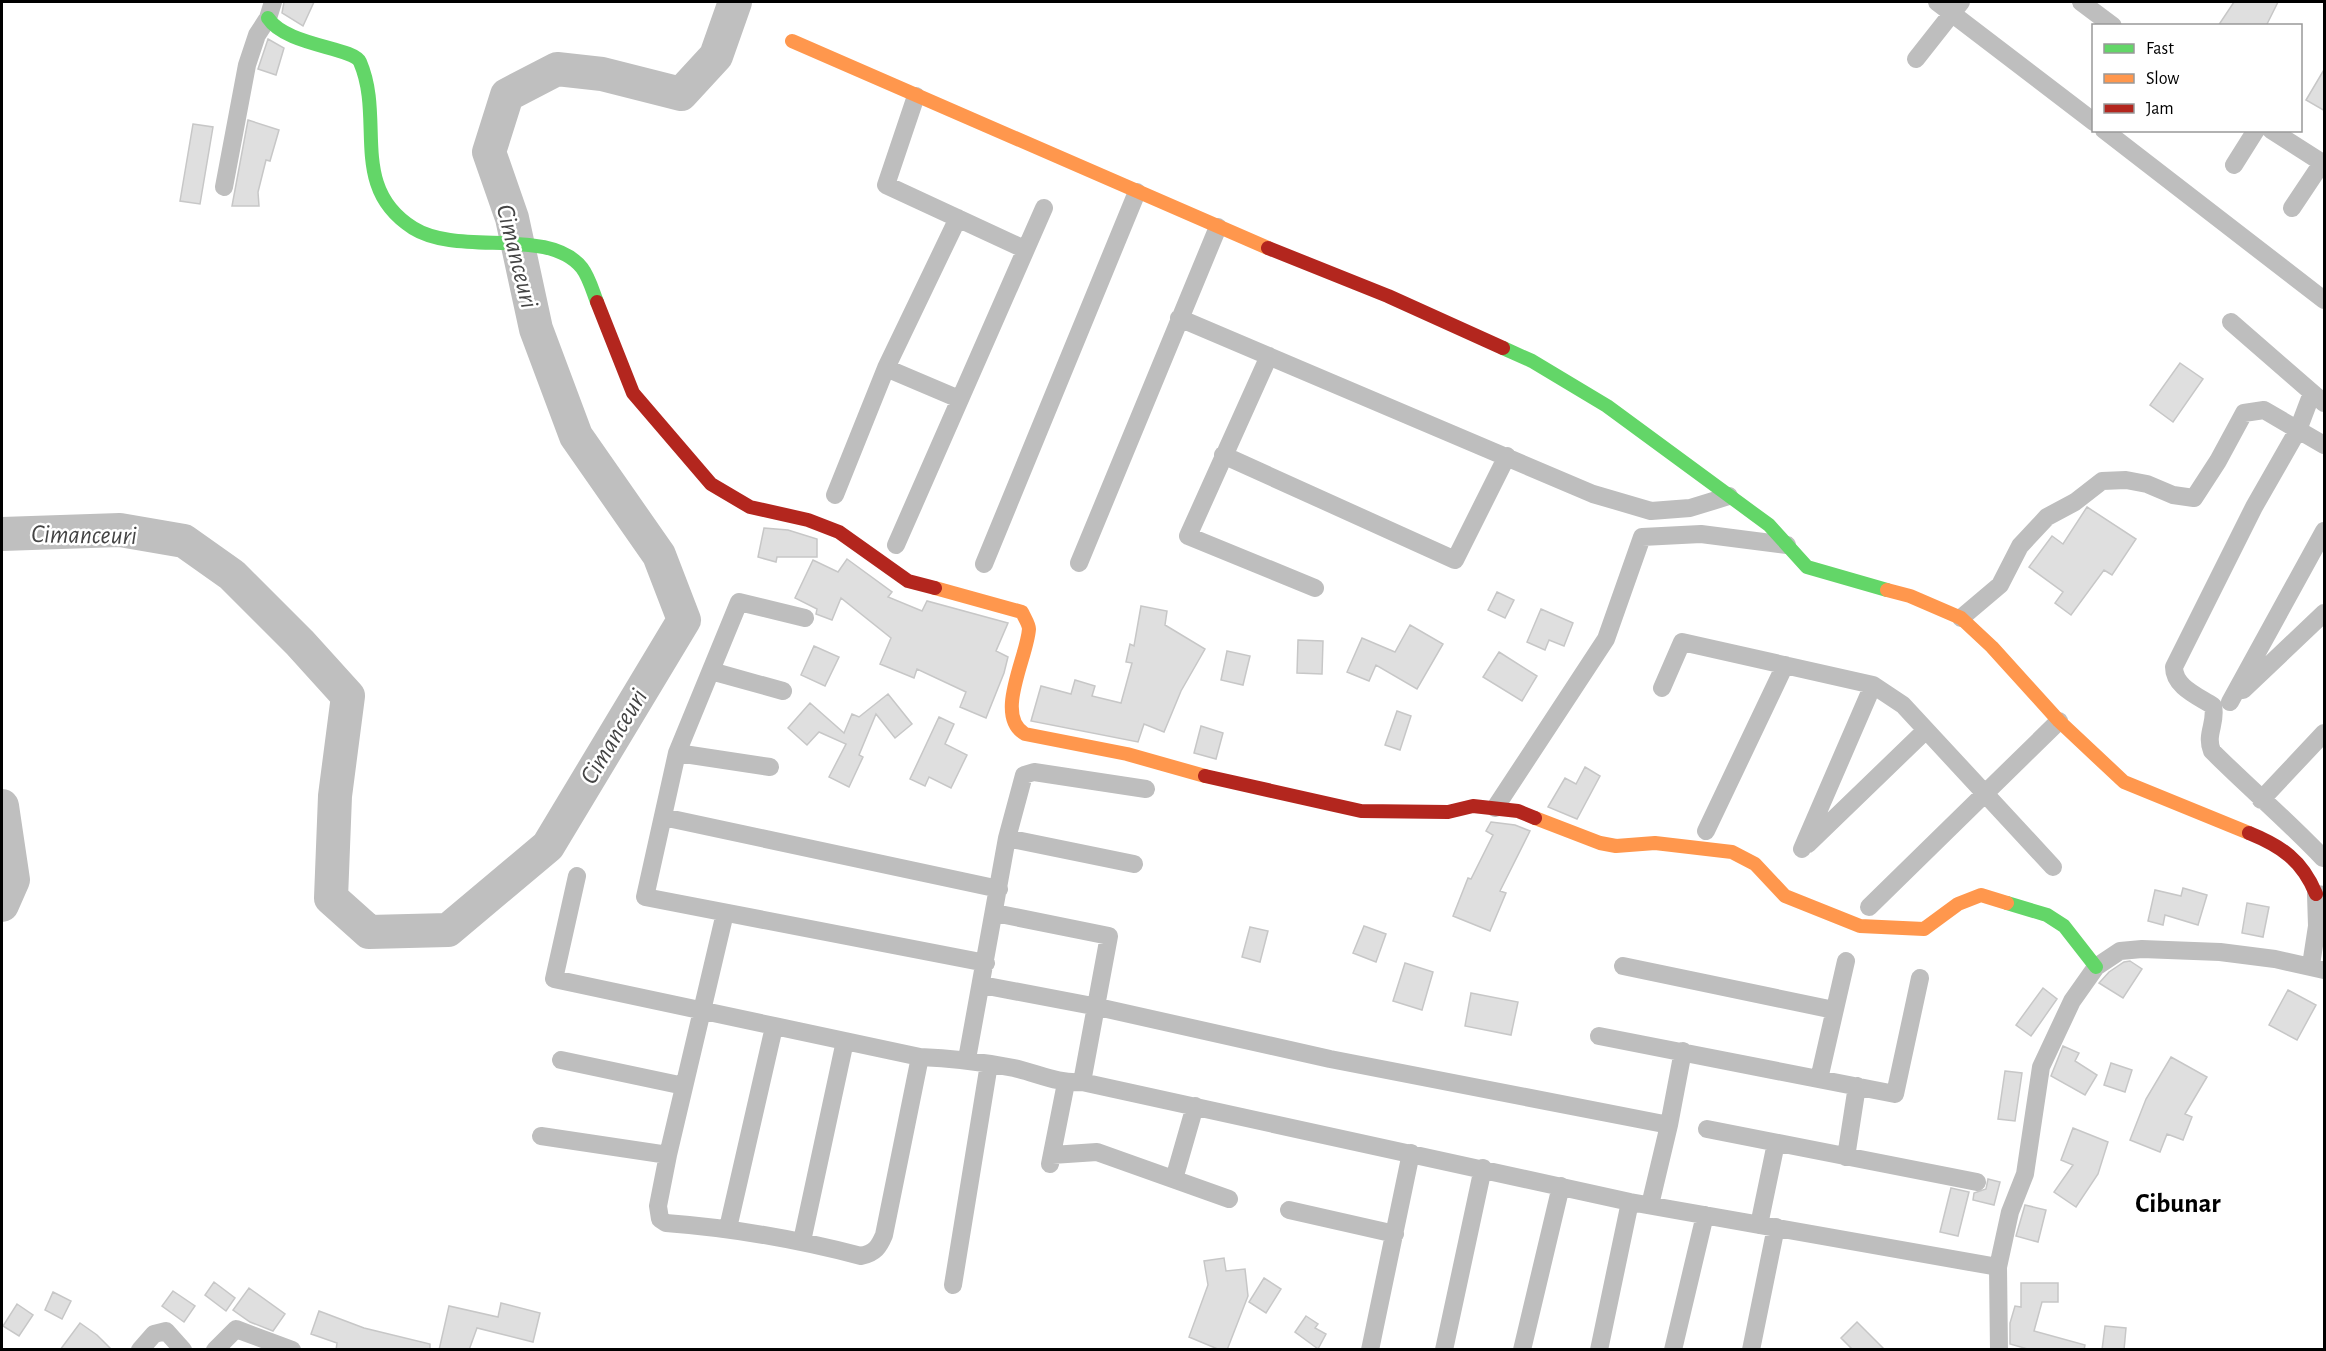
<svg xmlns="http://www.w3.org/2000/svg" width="2326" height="1351" font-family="'Alegreya Sans',sans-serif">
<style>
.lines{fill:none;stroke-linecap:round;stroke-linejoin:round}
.river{stroke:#bfbfbf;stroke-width:34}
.building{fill:#dfdfdf;stroke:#c7c7c7;stroke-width:1.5}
.street{stroke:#bebebe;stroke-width:18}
.fast{stroke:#63d668;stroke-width:14}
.slow{stroke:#ff974d;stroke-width:14}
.jam{stroke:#b3261e;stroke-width:14}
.labels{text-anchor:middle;stroke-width:5;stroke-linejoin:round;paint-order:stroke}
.water-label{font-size:26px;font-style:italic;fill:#444;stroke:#fff}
.quarter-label{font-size:27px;font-weight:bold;fill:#000;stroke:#fff}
</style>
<rect width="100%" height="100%" fill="#fff"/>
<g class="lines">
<path class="river" d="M2,534L120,530L184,541L232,575L300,643L348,696L335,796L331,898L369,932L448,930L548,846L684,620L659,555L576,436L536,329L512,218L489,152L507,95L557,69L602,74L681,94L716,56L735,2
M2,806L13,880L2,905"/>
</g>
<path class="building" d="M284,2H314L303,26L282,13Z
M2234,2H2278L2266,26H2218Z
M268,39L284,48L276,75L258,69Z
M2325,68V111L2306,100Z
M248,120L279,130L270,161L266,160L258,192L259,206H232Z
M193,124L213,127L200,204L180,201Z
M2180,363L2203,379L2173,422L2150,405Z
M2087,507L2136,539L2112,575L2104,570L2071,615L2055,603L2063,592L2029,567L2052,536L2063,544Z
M764,528L788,530L817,539V557H777L776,562L758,557Z
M847,559L892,592L888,597L922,611L927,601L1008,623L996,651L1008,657L1004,673L986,718L960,707L966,692L917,669L914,678L880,664L891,638L841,598L832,620L816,614L817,609L795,598L813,560L838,572Z
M1497,592L1514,600L1505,618L1488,610Z
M1141,606L1167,611L1165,625L1205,649L1181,691L1164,732L1144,724L1138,742L1031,721L1041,686L1071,694L1075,680L1095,686L1092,696L1121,703L1132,663L1126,662L1130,644L1134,646Z
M1541,609L1573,623L1564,646L1549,640L1545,650L1527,642Z
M1410,625L1443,644L1417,689L1376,665L1369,681L1347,672L1362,638L1395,652Z
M1298,640L1323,641L1322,674L1297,673Z
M814,646L839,657L825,686L801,675Z
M1227,651L1250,656L1243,685L1221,680Z
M1499,652L1537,676L1522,701L1483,677Z
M888,694L912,724L895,738L876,714L859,755L863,757L849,787L829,777L846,744L819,732L807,745L788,728L810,703L844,733L852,714L859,717Z
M1397,711L1411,716L1400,750L1385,745Z
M939,717L954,724L945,744L967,755L951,788L929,777L925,786L910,779Z
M1201,726L1223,733L1216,759L1194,753Z
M1585,767L1600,776L1577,819L1548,807L1565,778L1576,784Z
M1491,822L1515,825L1530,831L1500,891L1506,893L1490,931L1453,916L1468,878L1471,879L1493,835L1486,831Z
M2183,888L2207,895L2198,925L2165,915L2163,925L2148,921L2155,890L2181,896Z
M2247,903L2269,907L2263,937L2242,933Z
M1364,926L1386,934L1376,962L1353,953Z
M1250,927L1268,931L1260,962L1242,957Z
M2130,961L2142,969L2123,998L2099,983L2109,972L2124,962Z
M1405,963L1433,972L1422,1010L1393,1001Z
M2043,988L2057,999L2031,1036L2016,1025Z
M2288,990L2316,1005L2297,1040L2269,1025Z
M1471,993L1518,1002L1511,1035L1465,1026Z
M2063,1046L2079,1053L2075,1061L2097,1075L2085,1095L2051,1076Z
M2171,1057L2207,1077L2185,1114L2192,1117L2183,1140L2167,1134L2160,1152L2130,1140L2146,1099Z
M2111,1063L2132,1070L2125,1092L2104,1085Z
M2005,1071L2022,1073L2015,1121L1998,1119Z
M2073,1128L2108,1142L2098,1174L2076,1207L2054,1192L2073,1165L2061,1160Z
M1988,1179L2000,1182L1994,1205L1973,1200L1974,1193L1986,1189Z
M1951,1188L1969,1192L1958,1236L1940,1232Z
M2025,1205L2046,1210L2038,1242L2016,1236Z
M1224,1258L1226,1271L1245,1269L1248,1296L1227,1350H1220L1189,1337L1208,1285L1204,1261Z
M1264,1278L1281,1289L1266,1313L1249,1302Z
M214,1282L235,1298L226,1311L205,1295Z
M2021,1283H2058V1302H2042L2034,1331L2085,1345L2084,1350H2031L2010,1344V1323L2015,1306L2021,1307Z
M249,1288L285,1314L273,1331L250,1322L233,1310Z
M173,1291L195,1306L184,1322L162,1306Z
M53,1292L71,1301L62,1319L45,1310Z
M501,1303L540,1313L533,1342L477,1328L469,1350H439L449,1306L498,1317Z
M17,1304L33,1315L19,1336L3,1326Z
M319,1311L364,1328L430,1344V1350H336L337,1343L311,1334Z
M1306,1316L1318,1324L1315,1328L1326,1334L1318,1349L1295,1332Z
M1857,1322L1885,1350H1853L1841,1338Z
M80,1323L97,1335L112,1350H60Z
M2105,1326L2126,1328L2124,1350H2102Z"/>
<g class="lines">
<path class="street" d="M1937,2L2094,122
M2081,2L2113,26
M1916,59L1961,2
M916,96L886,185L1024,249
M2104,130L2324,300
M2271,130L2324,164
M2234,165L2256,130
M224,187L247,65L257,35L268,18L273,2
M2292,208L2322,163
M1179,318L1593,494L1651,511L1690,508L1729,496
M2231,322L2324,403
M1269,356L1188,536L1315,588
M886,368L959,399
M2312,393L2298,430L2254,507L2174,667C2174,687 2198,696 2213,706C2217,723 2205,734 2212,751C2249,788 2287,820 2323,858
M1223,455L1455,560L1507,456
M835,495L886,368L958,218
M896,545L1044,208
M1079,563L1218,227
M984,564L1137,192
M805,618L739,602L677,753L645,897L986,963
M1961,618L2000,585L2020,546L2047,517L2075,502L2102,481L2126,480L2147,484L2173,495L2194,498L2218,461L2244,413L2264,410L2324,445
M711,671L783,691
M1662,688L1682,642L1873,685L1903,705L2053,867
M2243,690L2324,613
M2230,702L2324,531
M677,753L770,767
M2261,800L2324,733
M1495,808L1606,639L1642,537L1701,534L1787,545
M663,817L999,889
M1706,831L1785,665
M1007,838L1134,864
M1808,844L1926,730
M1802,849L1873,685
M577,876L554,979L920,1057C952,1058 982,1062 1014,1068C1037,1073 1058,1084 1082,1082L1630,1202L1998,1267
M1869,907L2059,721
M725,913L668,1155L658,1206L660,1219L666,1223C733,1228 796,1239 861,1256C875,1253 879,1247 884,1235L920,1057
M995,913L1109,936L1082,1082
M2311,965L2317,926L2316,894L2324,895
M1623,966L1834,1010
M982,985L1098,1007L1330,1059L1669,1125
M1599,1036L1895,1094L1920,978
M967,1059L1007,838L1024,775L1034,772L1146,789
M561,1060L684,1086
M1819,1079L1846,961
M1707,1129L1977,1182
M541,1136L668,1155
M1052,1155L1097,1152L1229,1199
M1846,1157L1857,1086
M1050,1164L1066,1083
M1174,1179L1195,1106
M1650,1205L1669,1125L1683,1051
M1289,1210L1395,1234
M1759,1225L1776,1143
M728,1228L774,1027
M802,1241L845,1041
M953,1285L989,1064
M140,1350L154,1334L166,1331L183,1350
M215,1350L236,1329L292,1350
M1370,1350L1411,1153
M1444,1350L1483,1168
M1522,1350L1561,1186
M1599,1350L1630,1202
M1673,1350L1705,1215
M1751,1350L1776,1227
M1999,1350L1998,1267L2010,1212L2025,1174L2041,1067L2072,1001L2096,967L2120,951L2142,949L2220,952L2275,959L2324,970"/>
<path class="fast" d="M268,18C286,46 353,47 360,62C385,120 348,187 413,228C459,257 549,226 582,268C589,277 593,292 597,302
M1503,348L1532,361L1607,406L1769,525L1807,567L1887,590
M2007,903L2047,915L2064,926L2096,967"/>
<path class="slow" d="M792,41L1268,248
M935,588L1022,612C1024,617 1029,624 1029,629C1027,658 994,716 1025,734L1127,754L1205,776
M1887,590L1910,596L1961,618L1992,647L2059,721L2124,782L2249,833
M1535,818L1600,843L1616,846L1655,843L1732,852L1755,864L1785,896L1860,926L1924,929L1958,904L1981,895L2007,903"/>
<path class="jam" d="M1268,248L1388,296L1503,348
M597,302L633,393L711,484L750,507L808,520L839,532L908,581L935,588
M1205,776L1361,811L1448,812L1473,806L1518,811L1535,818
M2249,833C2281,846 2302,860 2316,894"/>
</g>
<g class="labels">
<g class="water-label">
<text transform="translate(518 256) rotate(76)" y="9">Cimanceuri</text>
<text transform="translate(84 534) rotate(1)" y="9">Cimanceuri</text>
<text transform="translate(613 736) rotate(-59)" y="9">Cimanceuri</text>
</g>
<g class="quarter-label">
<text x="2178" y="1212">Cibunar</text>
</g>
</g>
<rect width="2326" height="1351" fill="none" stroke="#000000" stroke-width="6"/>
<rect x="2092" y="24" width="210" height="108" fill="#ffffff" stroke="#999999" stroke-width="1.5"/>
<rect x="2104" y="44" width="30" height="9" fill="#63d668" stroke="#999999" stroke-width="1.5"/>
<text x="2146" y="54" font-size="18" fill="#000000">Fast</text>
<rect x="2104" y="74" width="30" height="9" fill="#ff974d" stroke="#999999" stroke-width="1.5"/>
<text x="2146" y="84" font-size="18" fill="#000000">Slow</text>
<rect x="2104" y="104" width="30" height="9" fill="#b3261e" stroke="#999999" stroke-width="1.5"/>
<text x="2146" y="114" font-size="18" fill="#000000">Jam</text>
</svg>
